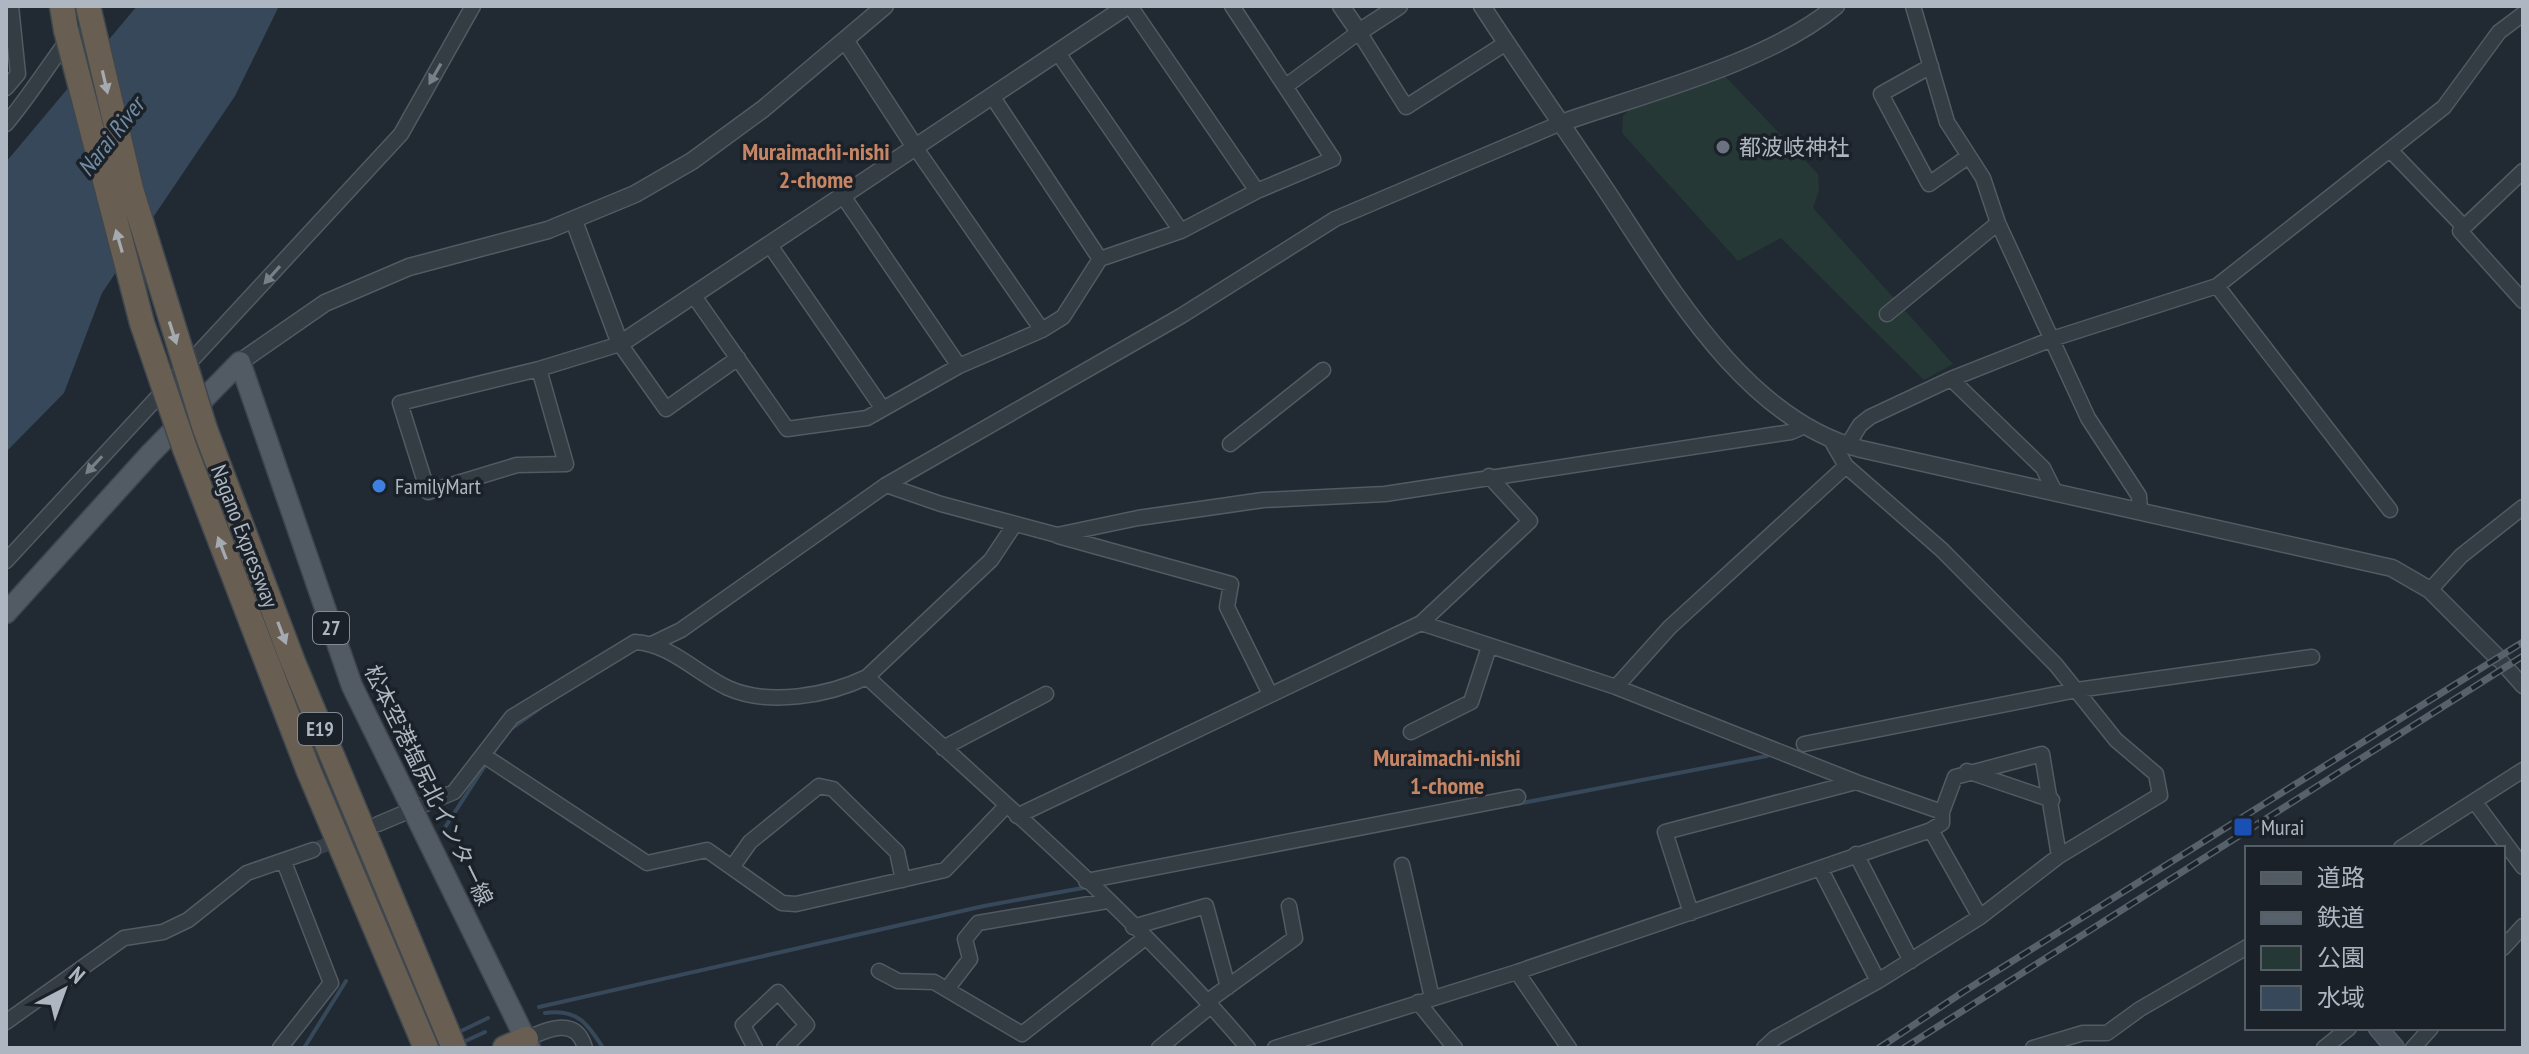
<svg xmlns="http://www.w3.org/2000/svg" width="2529" height="1054" font-family="'PT Sans Narrow','Noto Sans JP',sans-serif">
<style>
.green{fill:#263836}
.water{fill:#364859}
.lines{fill:none;stroke-linecap:round;stroke-linejoin:round}
.stream{stroke:#364859;stroke-width:4}
.minor-tunnel{stroke:#363f48;stroke-width:14;stroke-dasharray:14 7;stroke-linecap:butt}
.minor-casing{stroke:#525a62;stroke-width:17}
.tertiary-casing{stroke:#525a62;stroke-width:19}
.secondary-casing{stroke:#525a62;stroke-width:21}
.primary-casing{stroke:#3e454e;stroke-width:23}
.motorway-casing{stroke:#3f474e;stroke-width:27}
.minor{stroke:#343c44;stroke-width:14}
.tertiary{stroke:#343c44;stroke-width:16}
.secondary{stroke:#434c57;stroke-width:18}
.primary{stroke:#525b64;stroke-width:20}
.motorway{stroke:#695e52;stroke-width:24}
.rail-casing{stroke:#57616b;stroke-width:7}
.rail{stroke:#1a2128;stroke-width:4;stroke-dasharray:12;stroke-linecap:butt}
.motorway-bridge-casing{stroke:#3f474e;stroke-width:27;stroke-linecap:butt}
.motorway-bridge{stroke:#695e52;stroke-width:24}
.oneway{fill:#778089}
.oneway2{fill:#a4aab0}
.worship-dot{fill:#6b7280;stroke:#1a2128;stroke-width:3}
.shop-dot{fill:#3f7fe0;stroke:#1a2128;stroke-width:3}
.transit-dot{fill:#1a4fb4;stroke:#1a2128;stroke-width:3}
.labels{text-anchor:middle;stroke-width:7;stroke-linejoin:round;paint-order:stroke}
.shield{fill:#1a2128;stroke:#828a93;stroke-width:2}
.shield-label{font-size:20px;font-weight:bold;fill:#aeb7c1}
.poi-label{font-size:22px;fill:#aeb7c1;stroke:#1a2128;text-anchor:start}
.street-label{font-size:22px;fill:#aeb7c1;stroke:#1a2128}
.water-label{font-size:24px;font-style:italic;fill:#728aa2;stroke:#1a2128}
.neighbourhood-label{font-size:24px;font-weight:bold;fill:#c68665;stroke:#1a2128}
</style>
<rect width="100%" height="100%" fill="#212a33"/>
<path class="green" d="M1725,76L1818,174L1819,190L1813,208L1953,364L1924,380L1781,238L1738,261L1622,133L1623,116L1632,107Z"/>
<path class="water" d="M137,6H279L235,96L102,293L64,393L6,452V162Z"/>
<g class="lines">
<path class="stream" d="M512,728L540,708
M1517,804L1767,756
M444,829L497,747
M539,1007L984,906L1088,887
M545,1013C577,1008 588,1024 603,1048
M457,1033L488,1018
M459,1044L485,1032
M304,1048L346,981"/>
<path class="minor-tunnel" d="M313,850L368,828"/>
<defs>
<path id="minor" d="M1130,6L1257,191
M1913,6L1947,122L1983,178L1998,223L2088,418L2139,496L2140,510
M1058,53L1181,231
M1931,66L1881,94L1929,184L1969,156
M1286,86L1359,32L1406,107L1506,43
M6,88L18,74L11,6
M992,96L1100,259
M6,124C37,87 60,46 92,9
M915,147L1042,330
M2390,150L2464,227
M2523,171L2460,231L2523,301
M843,196L959,366
M769,244L883,409
M2217,286L2390,510
M694,296L787,429L867,418L959,366L1042,330L1063,317L1100,259L1181,231L1257,191L1333,159L1232,6
M1887,314L1998,223
M539,369L566,464L517,465L428,492L400,403L539,369L620,344L666,409L738,358
M1951,379L2043,468L2055,492
M1230,444L1323,370
M1847,446L1860,425L1870,417L1951,379L2052,339L2217,286L2444,107L2499,32L2523,14
M886,485L941,504L1057,535L1138,518L1263,500L1385,494L1791,432L1805,426
M1058,536L1231,584L1227,607L1270,694
M6,561L401,134L473,6
M2430,590L2461,556L2523,507
M1421,623L1616,687L1856,782L1942,812
M654,643L681,630L886,485L1181,316L1335,219L1561,123
M2498,658L2523,686
M867,677C996,797 1134,913 1248,1048
M1616,687L1670,627L1846,466
M1411,732L1471,702L1489,647
M1804,744L2077,690L2312,657
M943,748L1046,694
M483,755L647,863L707,850L782,903L796,904L945,870L1006,806
M1967,771L2052,800
M2474,801L2523,867
M1017,816L1421,623L1530,521L1489,476
M378,824L454,792L512,717L635,642C671,644 696,673 728,688C768,706 828,696 867,677L991,560L1015,524
M1931,830L1980,917
M2401,848L2523,770
M1856,854L1911,961
M1402,865L1432,998
M733,866L750,842L819,786L833,789L897,852L903,880
M1820,868L1878,981
M1086,881L1518,797
M1691,913L1665,832L1856,782
M1133,927L1206,906L1228,987
M2503,948L2523,926
M879,971L898,981L934,982L1022,1034L1145,938
M1517,972L1569,1048
M947,989L970,959L965,939L978,923L1107,901
M1208,1001L1295,938L1289,906
M1418,1002L1455,1048
M6,1022L124,938L163,932L188,920L247,873L313,850
M526,1039C548,1029 576,1016 585,1048
M280,1048L331,983L284,862
M755,1048L743,1025L778,992L807,1025L784,1048
M1159,1048L1212,1005
M1275,1048L1517,972L1931,830L1942,823V812L1955,777L2042,754L2059,856
M1764,1048L1775,1038L1878,981L1980,917L2059,856L2160,795L2156,774L2116,740L2056,665L1942,550L1846,466L1831,440
M2033,1048L2083,1033H2107L2140,1009L2247,947
M2324,1048L2349,1028
M2413,1048L2431,1028"/>
<path id="tertiary" d="M1341,6L1359,32L1399,6
M1482,6C1521,66 1562,124 1602,184C1665,278 1742,419 1861,449L2392,568L2430,590L2498,658
M845,40L915,147
M1561,123C1644,94 1770,62 1836,6
M574,221L620,344L1127,6
M240,362L325,303L409,267L548,230L635,194L692,161L763,109L885,6"/>
<path id="secondary" d="M2378,1028L2395,1048"/>
<path id="primary" d="M6,613L150,454L240,362L352,686L530,1048"/>
<path id="motorway" d="M62,6L66,30
M205,429L293,662L454,1048
M185,449L308,769L426,1048
M505,1048L526,1039"/>
</defs>
<use href="#minor" class="minor-casing"/>
<use href="#tertiary" class="tertiary-casing"/>
<use href="#secondary" class="secondary-casing"/>
<use href="#primary" class="primary-casing"/>
<use href="#motorway" class="motorway-casing"/>
<use href="#minor" class="minor"/>
<use href="#tertiary" class="tertiary"/>
<use href="#secondary" class="secondary"/>
<use href="#primary" class="primary"/>
<use href="#motorway" class="motorway"/>
<defs>
<path id="rail" d="M1879,1048L1963,992L2523,642
M1904,1048L2523,656"/>
</defs>
<use href="#rail" class="rail-casing"/>
<use href="#rail" class="rail"/>
<defs>
<path id="motorway-bridge" d="M88,6L131,189L205,429
M66,30L142,323L185,449"/>
</defs>
<use href="#motorway-bridge" class="motorway-bridge-casing"/>
<use href="#motorway-bridge" class="motorway-bridge"/>
</g>
<defs><path id="oneway-solid" d="M-6-.8H1V-3.2L6.5 0L1 3.2V.8H-6Z" transform="scale(2)"/></defs>
<g class="oneway">
<use href="#oneway-solid" transform="translate(435 74) rotate(120)"/>
<use href="#oneway-solid" transform="translate(272 275) rotate(132)"/>
<use href="#oneway-solid" transform="translate(94 465) rotate(133)"/>
</g>
<g class="oneway2">
<use href="#oneway-solid" transform="translate(105 82) rotate(77)"/>
<use href="#oneway-solid" transform="translate(119 241) rotate(-106)"/>
<use href="#oneway-solid" transform="translate(173 333) rotate(72)"/>
<use href="#oneway-solid" transform="translate(222 548) rotate(-111)"/>
<use href="#oneway-solid" transform="translate(282 633) rotate(69)"/>
</g>
<circle class="worship-dot" cx="1723" cy="147" r="8"/>
<circle class="shop-dot" cx="379" cy="486" r="8"/>
<rect class="transit-dot" x="2233" y="817" width="20" height="20" rx="4"/>
<g class="labels">
<g class="shield">
<rect x="313" y="612" width="36" height="32" rx="6"/>
<rect x="298" y="713" width="44" height="32" rx="6"/>
</g>
<g class="shield-label">
<text x="331" y="635">27</text>
<text x="320" y="736">E19</text>
</g>
<g class="poi-label">
<text x="1739" y="155">都波岐神社</text>
<text x="395" y="494">FamilyMart</text>
<text x="2261" y="835">Murai</text>
</g>
<g class="street-label">
<text transform="translate(245 536) rotate(69)" y="8">Nagano Expressway</text>
<text transform="translate(429 785) rotate(64)" y="8">松本空港塩尻北インター線</text>
</g>
<g class="water-label">
<text transform="translate(111 137) rotate(-52)" y="8">Narai River</text>
</g>
<g class="neighbourhood-label">
<text x="816" y="160">Muraimachi-nishi<tspan x="816" dy="28">2-chome</tspan></text>
<text x="1447" y="766">Muraimachi-nishi<tspan x="1447" dy="28">1-chome</tspan></text>
</g>
</g>
<rect width="2529" height="1054" fill="none" stroke="#aeb7c1" stroke-width="16"/>
<rect x="2245" y="846" width="260" height="184" fill="#1a2128" stroke="#555d65" stroke-width="2"/>
<rect x="2261" y="872" width="40" height="12" fill="#525b64" stroke="#555d65" stroke-width="2"/>
<text x="2317" y="886" font-size="24" fill="#aeb7c1">道路</text>
<rect x="2261" y="912" width="40" height="12" fill="#57616b" stroke="#555d65" stroke-width="2"/>
<text x="2317" y="926" font-size="24" fill="#aeb7c1">鉄道</text>
<rect x="2261" y="946" width="40" height="24" fill="#263836" stroke="#555d65" stroke-width="2"/>
<text x="2317" y="966" font-size="24" fill="#aeb7c1">公園</text>
<rect x="2261" y="986" width="40" height="24" fill="#364859" stroke="#555d65" stroke-width="2"/>
<text x="2317" y="1006" font-size="24" fill="#aeb7c1">水域</text>
<g transform="translate(64 990) rotate(41)" stroke="#1a2128" stroke-width="6" paint-order="stroke">
<path d="M0-6L14 30L0 20L-14 30Z" fill="#aeb7c1"/>
<text y="-12" font-size="22" font-weight="bold" text-anchor="middle" fill="#aeb7c1">N</text>
</g>
</svg>
